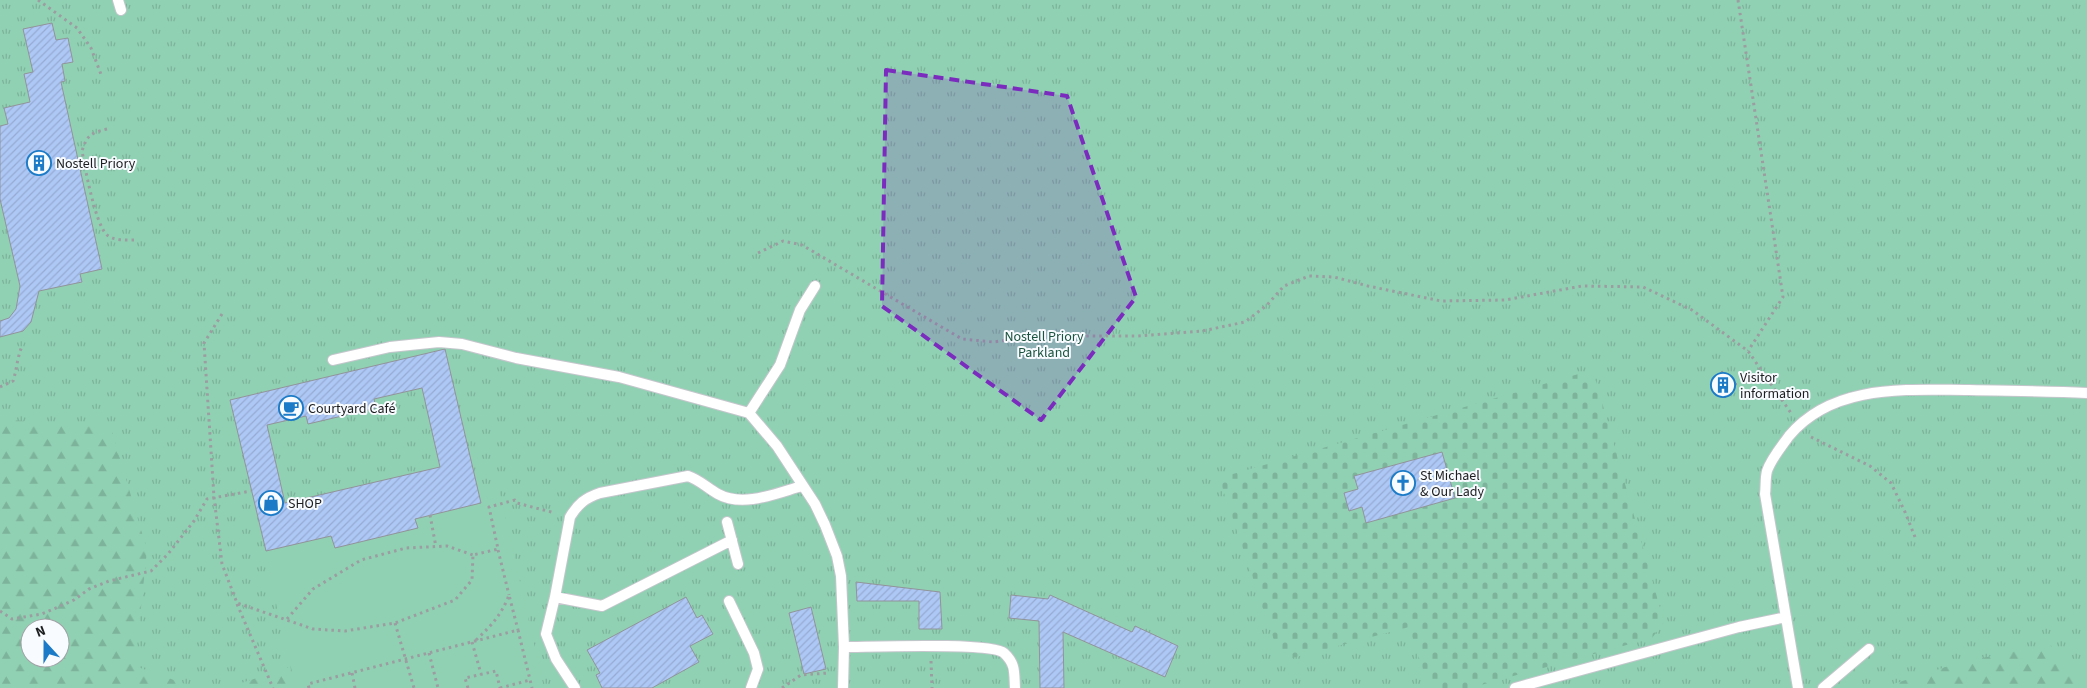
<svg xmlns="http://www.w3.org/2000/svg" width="2087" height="688" font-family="'Source Sans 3',sans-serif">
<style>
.grass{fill:url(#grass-tufts);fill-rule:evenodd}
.forest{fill:url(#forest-firs);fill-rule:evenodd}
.cemetery{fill:url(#cemetery-stones)}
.garden{fill:#91d1b3}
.building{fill:url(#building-hatch);stroke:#919499;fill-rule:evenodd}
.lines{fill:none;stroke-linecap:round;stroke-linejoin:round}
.lane-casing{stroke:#c3c6cb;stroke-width:12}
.path{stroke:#9b9da1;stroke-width:3;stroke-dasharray:2.5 4;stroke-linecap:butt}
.lane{stroke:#fff;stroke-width:10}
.marked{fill:#7b2cbf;fill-opacity:0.2;stroke:#7b2cbf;stroke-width:4;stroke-dasharray:10 6;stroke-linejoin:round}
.labels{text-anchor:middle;stroke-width:4;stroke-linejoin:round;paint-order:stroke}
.poi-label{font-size:14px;fill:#1c1d1f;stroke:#f8fbff;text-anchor:start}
.park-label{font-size:14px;fill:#1b543e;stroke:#f8fbff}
</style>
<defs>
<pattern id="grass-tufts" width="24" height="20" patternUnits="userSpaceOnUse" patternTransform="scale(1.25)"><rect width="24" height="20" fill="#91d1b3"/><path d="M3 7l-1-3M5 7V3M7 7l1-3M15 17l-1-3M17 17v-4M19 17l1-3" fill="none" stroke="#7cb39a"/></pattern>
<pattern id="forest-firs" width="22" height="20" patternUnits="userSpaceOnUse" patternTransform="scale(1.25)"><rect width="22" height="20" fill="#91d1b3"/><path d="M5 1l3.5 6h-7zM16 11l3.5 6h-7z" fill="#7cb39a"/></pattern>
<pattern id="cemetery-stones" width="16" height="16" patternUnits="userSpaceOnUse" patternTransform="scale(1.25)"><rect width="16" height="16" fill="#91d1b3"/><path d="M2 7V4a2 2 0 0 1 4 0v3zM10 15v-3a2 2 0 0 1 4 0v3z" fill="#7cb39a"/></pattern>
<pattern id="building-hatch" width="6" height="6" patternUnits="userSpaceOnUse" patternTransform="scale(1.25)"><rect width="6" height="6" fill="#aec8f6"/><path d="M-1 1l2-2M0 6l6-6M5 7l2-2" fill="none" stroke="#95abd2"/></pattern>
</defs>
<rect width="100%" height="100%" fill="#eaedf3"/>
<path class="grass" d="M0,0H2087V688H0ZM30,628H60V658H30Z"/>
<path class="forest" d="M0,419L111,428L147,550L135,666L196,688H0ZM30,628H60V658H30Z
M2050,644L2068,670L2087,679V688H1881L1958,663Z
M290,667L296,688H226Z"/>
<path class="cemetery" d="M1582,373L1596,381L1664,622L1652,638L1470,688H1429L1409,627L1281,661L1219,478Z"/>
<path class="garden" d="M499,489L544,688H296L279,618L266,551L331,536L335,548L418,528L415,518L481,503L479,492Z"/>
<path class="building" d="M52,23L56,40L68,38L73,62L62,64L65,81L61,82L102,269L80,274L82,282L39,291L31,322L23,331L0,337V321L9,318L16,309L20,286L0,199V126L8,124L4,108L30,102L24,74L33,72L23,29Z
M445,349L481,503L415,519L418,528L335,548L331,536L266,551L230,400ZM422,388L440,467L285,503L267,425L306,416L308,424L376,408L374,399Z
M1722,371L1737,384L1725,398L1710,385Z
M1442,452L1455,498L1366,523L1362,507L1349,511L1344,493L1358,489L1354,476Z
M856,582L940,592L942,629H919V601H857Z
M1011,595L1048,599L1050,595L1132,632L1135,626L1178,646L1165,677L1063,632L1064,688H1040L1039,621L1009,618Z
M686,597L697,618L702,615L713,634L690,646L699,662L652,688H602L596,675L600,673L587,650Z
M811,607L826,669L804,674L789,613Z"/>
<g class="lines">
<defs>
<path id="lane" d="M118,0L121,10
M333,360L390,347L439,342L462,344L516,358L619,377L749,413L777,446L815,504L825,525L837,556L841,576L844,647
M749,413L780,365L800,310L815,286
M727,522L738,564
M555,597L602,606L732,540
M729,601L754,653L758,669L751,688
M575,688L556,659L546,634L555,597L570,517C578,504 585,498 600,493L688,476C700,480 707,488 718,494C743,508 777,493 802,486
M843,688L844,647C868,647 992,642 1004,653C1016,664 1014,673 1015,688
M1515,688L1739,627L1786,617
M1798,688L1765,494C1766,487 1765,478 1767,471C1771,459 1782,446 1789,436C1833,383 1908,390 1969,390C2009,391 2048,391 2087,393
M1823,688L1869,649"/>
</defs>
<use href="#lane" class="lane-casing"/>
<path class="path" d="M38,0L77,28L91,48L102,77
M1738,0L1783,297L1748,351
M107,129C91,133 87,135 82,151C85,168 95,222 106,234C113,241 126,240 135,240
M758,253L783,241L802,245L962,339L993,342L1039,336H1138L1202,331L1245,322L1267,305L1284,286L1309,276L1334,277L1368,286L1441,301L1505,300L1582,286L1643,287L1692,310L1748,351L1791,413
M222,314L204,343L214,497L222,564L237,603L313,629L345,631L395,623L455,600L472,580L473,555L498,549L489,507L515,500L517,503L555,513
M0,387L13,381C17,369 17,358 22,346
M1811,437L1870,466L1891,483L1905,512L1915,537
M430,515L436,547
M498,550L509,595
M237,604L273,688
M0,611L12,619L42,614L74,600L89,589L109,581L151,571L168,554L194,521L207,499L251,491
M287,619L313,589L361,560L406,548L447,546L473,555
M395,623L414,688
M476,640C491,626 502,614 509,595L518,630
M472,642L481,674
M429,653L438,688
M931,661L932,688
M352,673L355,688
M309,688L308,684L518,630L532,688
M468,688L465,678L496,671L500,688
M500,688L530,680
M782,688L801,675L828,673"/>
<use href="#lane" class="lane"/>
</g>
<path class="marked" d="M886,70L1067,96L1136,297L1041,420L882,306Z"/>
<defs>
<symbol id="building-ring" viewBox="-11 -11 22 22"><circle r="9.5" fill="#f8fbff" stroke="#1b7bc7" stroke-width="1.5"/><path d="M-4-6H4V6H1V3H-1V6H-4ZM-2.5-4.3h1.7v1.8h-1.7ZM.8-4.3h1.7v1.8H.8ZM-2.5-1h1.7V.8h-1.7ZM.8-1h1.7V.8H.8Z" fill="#1b7bc7"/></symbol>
<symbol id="cafe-ring" viewBox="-11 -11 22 22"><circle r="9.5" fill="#f8fbff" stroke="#1b7bc7" stroke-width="1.5"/><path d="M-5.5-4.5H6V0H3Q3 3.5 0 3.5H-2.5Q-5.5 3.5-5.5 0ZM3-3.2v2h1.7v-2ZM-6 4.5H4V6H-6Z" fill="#1b7bc7"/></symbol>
<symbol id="church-ring" viewBox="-11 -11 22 22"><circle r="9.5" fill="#f8fbff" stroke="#1b7bc7" stroke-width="1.5"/><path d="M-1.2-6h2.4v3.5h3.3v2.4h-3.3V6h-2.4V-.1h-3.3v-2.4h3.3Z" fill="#1b7bc7"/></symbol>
<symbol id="shop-ring" viewBox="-11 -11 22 22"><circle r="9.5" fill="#f8fbff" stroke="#1b7bc7" stroke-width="1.5"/><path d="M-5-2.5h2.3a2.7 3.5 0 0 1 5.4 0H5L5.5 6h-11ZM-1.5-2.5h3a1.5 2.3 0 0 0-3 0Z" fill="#1b7bc7"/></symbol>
</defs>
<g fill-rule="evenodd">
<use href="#building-ring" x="25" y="149" width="28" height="28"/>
<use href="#building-ring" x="1709" y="371" width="28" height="28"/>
<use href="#cafe-ring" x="277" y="394" width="28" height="28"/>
<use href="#church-ring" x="1389" y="469" width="28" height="28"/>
<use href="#shop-ring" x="257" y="489" width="28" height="28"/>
</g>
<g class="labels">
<g class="poi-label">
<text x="56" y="168">Nostell Priory</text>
<text x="1740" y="382">Visitor<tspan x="1740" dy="16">information</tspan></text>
<text x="308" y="413">Courtyard Café</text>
<text x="1420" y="480">St Michael<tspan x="1420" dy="16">&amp; Our Lady</tspan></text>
<text x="288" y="508">SHOP</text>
</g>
<g class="park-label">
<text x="1044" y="341">Nostell Priory<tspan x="1044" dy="16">Parkland</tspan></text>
</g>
</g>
<g transform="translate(45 643) rotate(339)"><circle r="24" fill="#f8fbff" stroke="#a0a2a5"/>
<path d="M0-4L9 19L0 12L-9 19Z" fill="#1b7bc7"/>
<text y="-8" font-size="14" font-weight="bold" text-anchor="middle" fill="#1c1d1f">N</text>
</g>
</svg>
